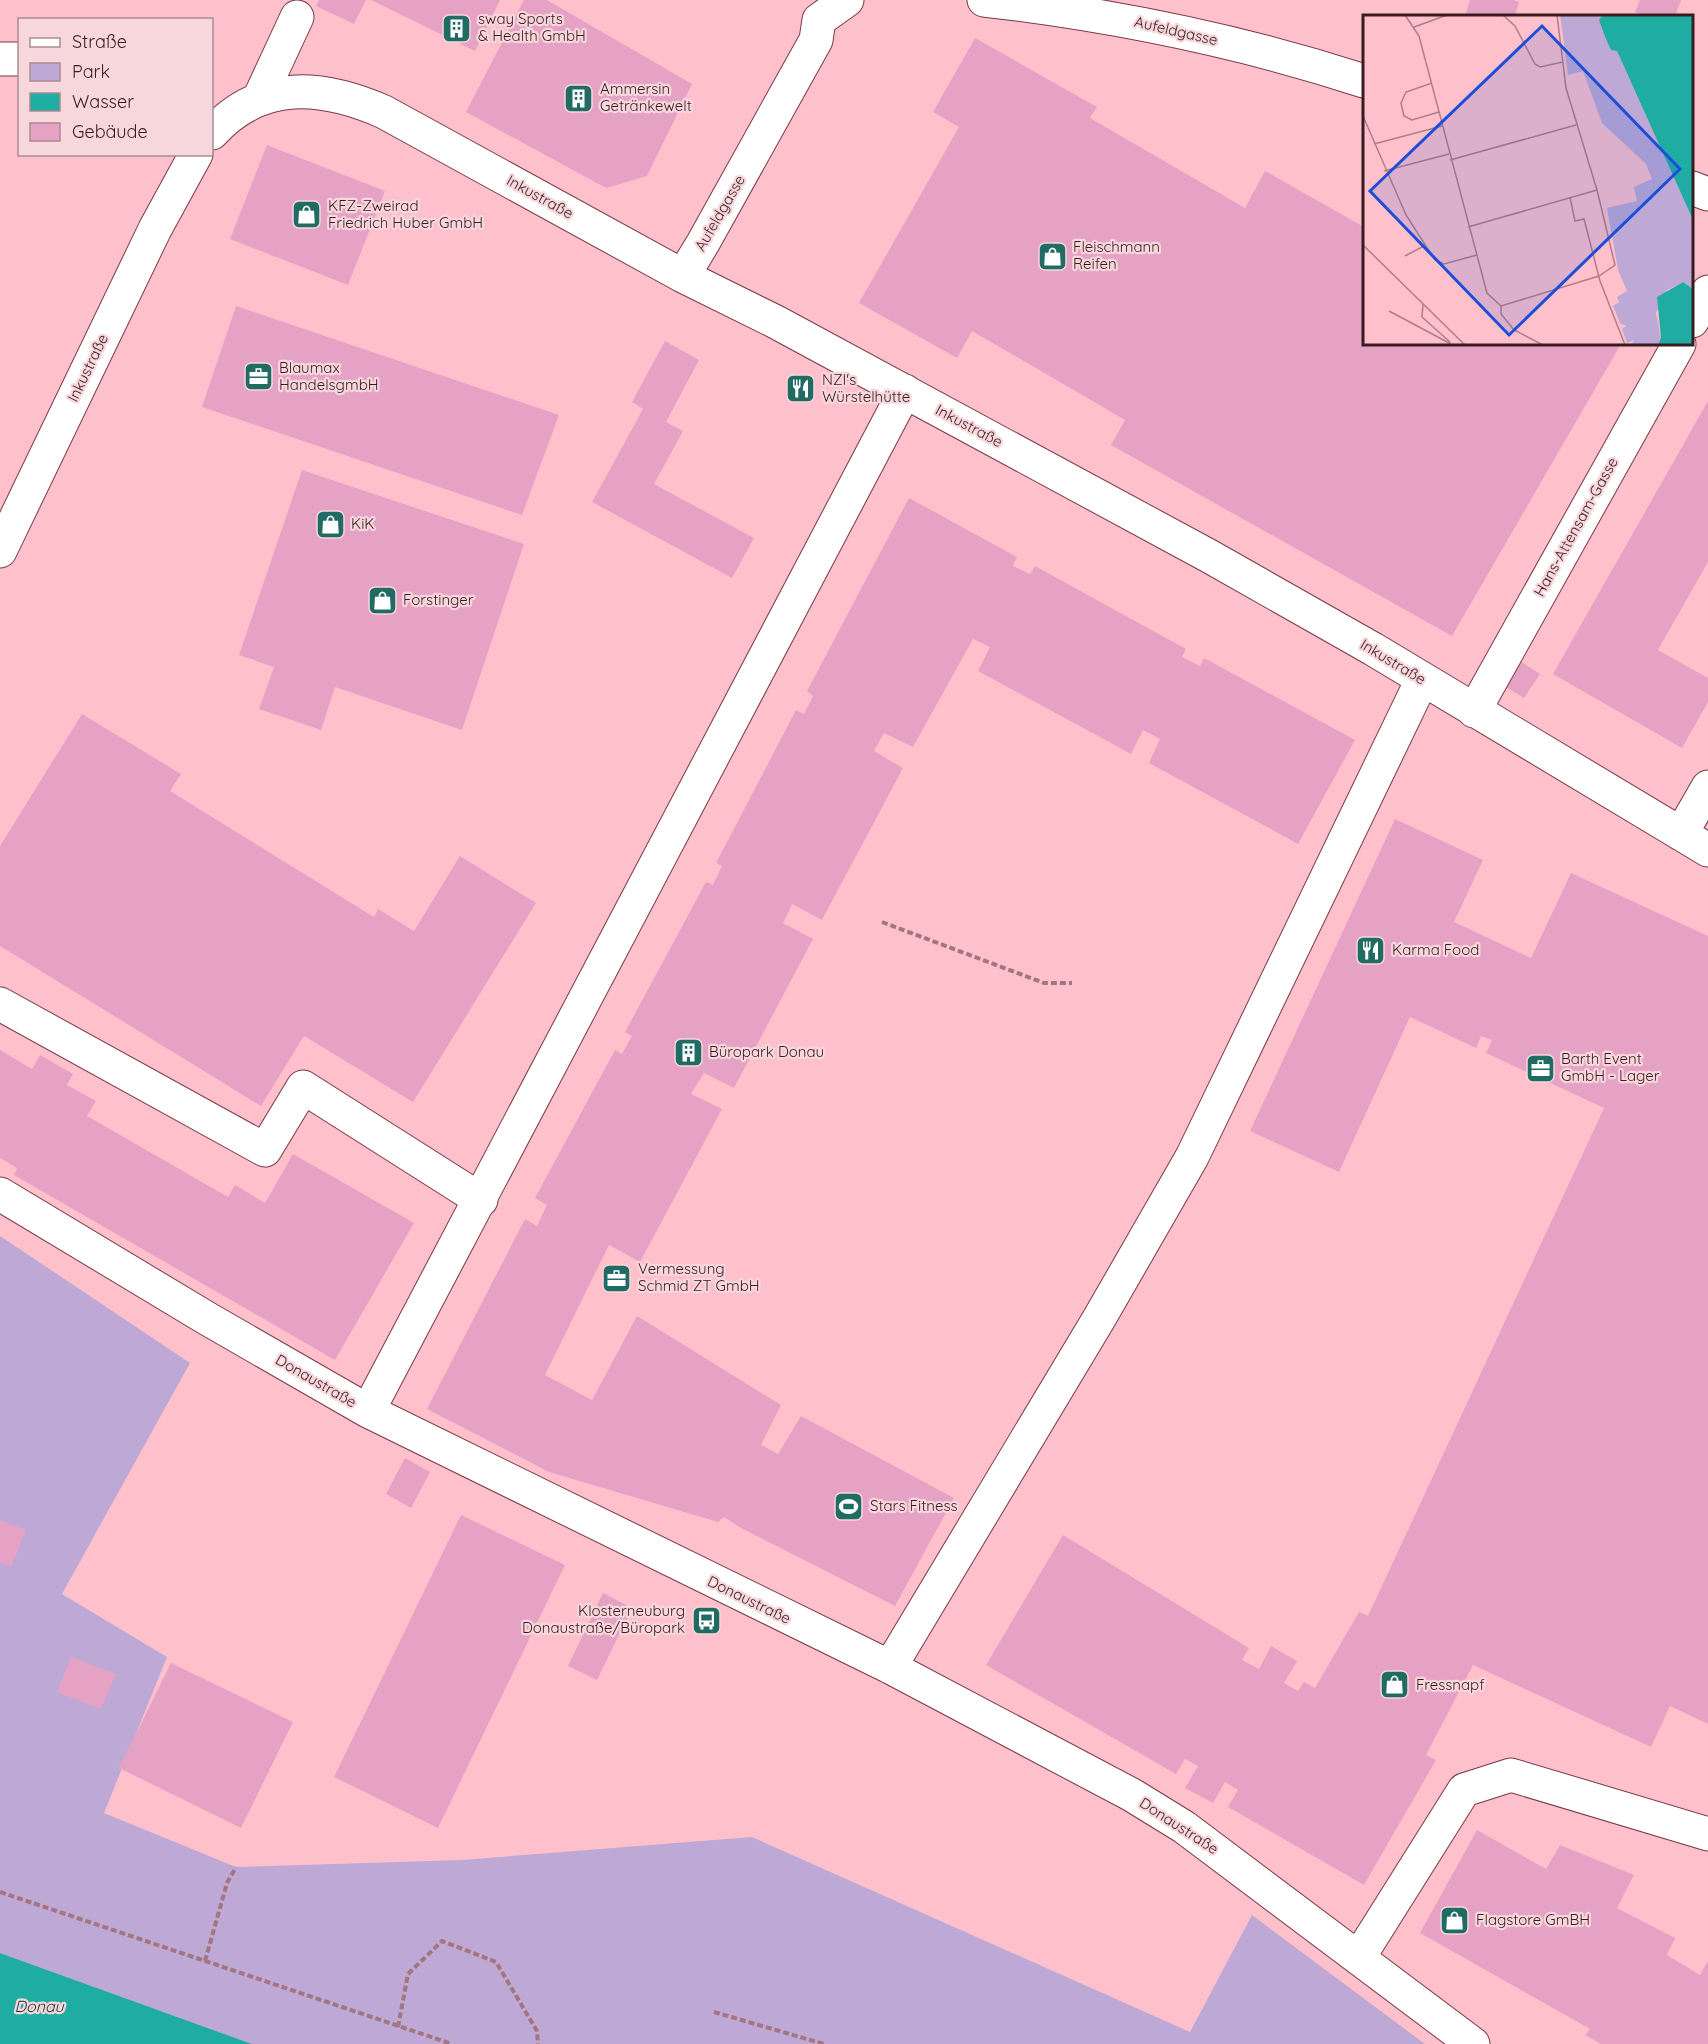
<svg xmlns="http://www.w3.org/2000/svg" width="1708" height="2044" font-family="Quicksand,sans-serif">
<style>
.green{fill:#bea8d5}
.water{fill:#1fada3}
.building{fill:#e6a2c5}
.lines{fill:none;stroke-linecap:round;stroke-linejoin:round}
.minor-casing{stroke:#793847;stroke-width:35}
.path{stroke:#a4757e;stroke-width:4;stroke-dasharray:6 3;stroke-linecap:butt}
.minor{stroke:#fff;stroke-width:33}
.labels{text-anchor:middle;stroke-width:4.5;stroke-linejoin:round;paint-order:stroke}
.poi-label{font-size:15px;fill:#381c22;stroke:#f7d7dc;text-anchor:start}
.street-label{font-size:15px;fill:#381c22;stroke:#f7d7dc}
.water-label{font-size:16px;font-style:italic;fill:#1b312e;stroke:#f7d7dc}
.inset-road{fill:none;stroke:#af7e87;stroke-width:1.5}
.view{fill:#1d4ed8;fill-opacity:0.15;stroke:#1d4ed8;stroke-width:3}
.inset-edge{fill:none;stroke:#381c22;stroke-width:3}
</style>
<rect width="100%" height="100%" fill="#fec0cb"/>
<path class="green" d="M0,1236L190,1363L62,1594L167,1657L104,1813L236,1867L462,1860L752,1837L1190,2032L1252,1915L1425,2044H252L0,1953Z"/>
<path class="water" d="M0,1953L252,2044H0Z"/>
<path class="building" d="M319,0H366L354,24L316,6Z
M371,0H500L475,51Z
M524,0H547L692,84L647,176L606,188L466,112Z
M1470,0H1513L1519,2L1515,16H1465Z
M1640,0H1681L1675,16H1647L1635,12Z
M975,38L1097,107L1090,118L1245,208L1265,171L1364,227V344H1621L1452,636L1111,445L1125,420L972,331L957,358L859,303L959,127L933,112Z
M267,145L385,191L348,285L230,239Z
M236,306L559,415L522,515L202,407Z
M665,341L699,360L666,422L683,431L654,484L754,538L732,578L592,502L643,409L632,402Z
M1708,401V562L1658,650L1708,678V702L1682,748L1553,674Z
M302,470L524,544L462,730L335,687L321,730L259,709L274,667L239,655Z
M909,498L1017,557L1013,566L1030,574L1035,566L1186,649L1182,657L1200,666L1204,658L1355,740L1298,844L1149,763L1160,739L1143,730L1131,754L978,671L990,647L973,639L913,747L884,733L874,751L903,768L822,920L792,904L788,913L783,923L813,939L734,1088L704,1073L691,1094L722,1109L640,1262L609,1245L545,1375L592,1400L637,1316L781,1405L761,1445L778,1454L801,1416L954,1498L895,1606L741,1528L724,1517L718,1522L549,1472L427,1409L525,1219L537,1226L547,1205L535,1198L615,1050L622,1054L632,1036L625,1032L706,882L713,885L722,866L716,863L796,710L804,714L813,696L807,691Z
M1517,659L1540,674L1524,698L1501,684Z
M82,714L181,774L170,791L374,917L378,909L414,931L460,856L536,903L413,1102L304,1036L261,1106L0,946V846Z
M1395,819L1483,860L1454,922L1531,958L1571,873L1708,936V1724L1670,1706L1651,1747L1473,1665L1426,1755L1436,1760L1364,1885L1228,1807L1238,1790L1225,1782L1213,1803L1185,1788L1198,1766L1185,1759L1176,1774L986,1665L1063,1535L1249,1648L1242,1660L1259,1669L1271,1646L1297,1661L1284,1683L1298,1691L1304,1682L1315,1688L1359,1612L1368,1616L1604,1108L1486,1053L1492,1040L1481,1036L1476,1048L1410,1017L1339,1172L1250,1131Z
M0,1050L32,1069L40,1055L73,1074L67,1085L96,1101L87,1116L228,1197L235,1185L265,1203L293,1154L414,1223L335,1360L14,1175L17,1168L0,1158Z
M405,1458L430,1472L411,1508L386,1494Z
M461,1515L565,1565L438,1828L334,1777Z
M0,1520L26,1530L11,1567L0,1562Z
M603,1593L632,1608L597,1680L568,1666Z
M71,1657L116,1674L101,1709L57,1692Z
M171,1663L293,1722L241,1828L119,1768Z
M1477,1830L1546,1869L1560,1845L1634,1875L1617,1908L1675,1938L1667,1955L1700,1975L1708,1961V2044H1601L1585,2035L1590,2029L1420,1933Z"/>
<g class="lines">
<defs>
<path id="minor" d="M984,0C1113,15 1241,41 1364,81
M0,59H20
M259,99L297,17
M212,133C261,79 322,85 384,112L683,276L776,322L1209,556L1373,649L1708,850
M1692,188L1708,194
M683,276L703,243L816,40L819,20L847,0
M1692,321L1708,292
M0,551L155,229L196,154
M1474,711L1679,344
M1681,834L1708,787
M0,1004L265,1150L303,1087L481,1200
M0,1194L208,1319L368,1411L890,1667L1132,1795L1184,1827L1473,2044
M368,1411L905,391
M890,1667L1100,1317L1192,1157L1422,680
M1359,1957L1464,1790L1511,1775L1708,1834"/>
</defs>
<use href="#minor" class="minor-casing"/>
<path class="path" d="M882,922L1044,983H1072
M0,1892L452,2044
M205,1961L227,1883L236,1867
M714,2012L824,2044
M398,2027L408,1974L442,1941L496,1962L537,2031L538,2044"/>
<use href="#minor" class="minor"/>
</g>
<defs>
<symbol id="building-square" viewBox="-11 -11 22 22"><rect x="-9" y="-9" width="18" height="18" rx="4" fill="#216b65" stroke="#f7d7dc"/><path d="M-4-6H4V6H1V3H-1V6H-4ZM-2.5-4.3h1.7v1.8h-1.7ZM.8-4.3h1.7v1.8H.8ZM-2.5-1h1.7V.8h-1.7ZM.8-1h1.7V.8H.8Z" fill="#fff"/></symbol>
<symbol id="shop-square" viewBox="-11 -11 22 22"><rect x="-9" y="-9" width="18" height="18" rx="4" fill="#216b65" stroke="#f7d7dc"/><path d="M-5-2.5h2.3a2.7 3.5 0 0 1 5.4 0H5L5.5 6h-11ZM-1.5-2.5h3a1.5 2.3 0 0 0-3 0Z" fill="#fff"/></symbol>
<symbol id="office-square" viewBox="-11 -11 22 22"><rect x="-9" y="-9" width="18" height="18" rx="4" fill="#216b65" stroke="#f7d7dc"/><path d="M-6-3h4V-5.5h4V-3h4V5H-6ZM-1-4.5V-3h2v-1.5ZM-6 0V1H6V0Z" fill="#fff"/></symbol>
<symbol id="restaurant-square" viewBox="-11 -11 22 22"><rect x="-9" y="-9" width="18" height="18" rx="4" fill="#216b65" stroke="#f7d7dc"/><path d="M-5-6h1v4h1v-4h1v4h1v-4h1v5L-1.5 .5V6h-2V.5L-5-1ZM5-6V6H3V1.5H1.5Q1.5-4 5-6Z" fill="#fff"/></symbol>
<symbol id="stadium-square" viewBox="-11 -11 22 22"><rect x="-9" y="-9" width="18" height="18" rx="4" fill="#216b65" stroke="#f7d7dc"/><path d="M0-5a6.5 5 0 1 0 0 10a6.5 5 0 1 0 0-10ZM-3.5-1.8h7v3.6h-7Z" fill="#fff"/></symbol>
<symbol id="bus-square" viewBox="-11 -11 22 22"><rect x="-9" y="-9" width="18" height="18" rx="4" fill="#216b65" stroke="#f7d7dc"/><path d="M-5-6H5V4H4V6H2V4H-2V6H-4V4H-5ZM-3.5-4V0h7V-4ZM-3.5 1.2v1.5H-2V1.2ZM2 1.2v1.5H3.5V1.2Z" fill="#fff"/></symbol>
</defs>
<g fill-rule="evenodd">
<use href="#building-square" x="440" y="12" width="33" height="33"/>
<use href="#building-square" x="562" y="82" width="33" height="33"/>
<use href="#shop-square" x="290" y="198" width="33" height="33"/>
<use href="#shop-square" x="1036" y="240" width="33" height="33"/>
<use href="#office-square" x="242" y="360" width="33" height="33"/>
<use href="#restaurant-square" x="784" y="372" width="33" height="33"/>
<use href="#shop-square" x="314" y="508" width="33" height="33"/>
<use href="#shop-square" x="366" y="584" width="33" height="33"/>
<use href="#restaurant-square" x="1354" y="934" width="33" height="33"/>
<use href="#building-square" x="672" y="1036" width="33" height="33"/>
<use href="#office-square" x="1524" y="1052" width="33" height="33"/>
<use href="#office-square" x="600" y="1262" width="33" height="33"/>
<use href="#stadium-square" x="832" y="1490" width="33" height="33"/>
<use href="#bus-square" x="690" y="1604" width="33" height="33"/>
<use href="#shop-square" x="1378" y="1668" width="33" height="33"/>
<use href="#shop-square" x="1438" y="1904" width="33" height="33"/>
</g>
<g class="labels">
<g class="poi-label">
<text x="478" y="24">sway Sports<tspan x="478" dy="17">&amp; Health GmbH</tspan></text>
<text x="600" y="94">Ammersin<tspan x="600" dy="17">Getränkewelt</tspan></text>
<text x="328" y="211">KFZ-Zweirad<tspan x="328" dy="17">Friedrich Huber GmbH</tspan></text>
<text x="1073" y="252">Fleischmann<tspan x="1073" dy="17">Reifen</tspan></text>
<text x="279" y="373">Blaumax<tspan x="279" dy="17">HandelsgmbH</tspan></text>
<text x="822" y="385">NZI's<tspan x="822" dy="17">Würstelhütte</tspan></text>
<text x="351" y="529">KiK</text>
<text x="403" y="605">Forstinger</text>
<text x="1392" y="955">Karma Food</text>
<text x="709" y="1057">Büropark Donau</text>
<text x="1561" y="1064">Barth Event<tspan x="1561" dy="17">GmbH - Lager</tspan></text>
<text x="638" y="1274">Vermessung<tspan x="638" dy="17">Schmid ZT GmbH</tspan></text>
<text x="870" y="1511">Stars Fitness</text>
<text x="685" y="1616" text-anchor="end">Klosterneuburg<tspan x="685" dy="17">Donaustraße/Büropark</tspan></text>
<text x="1416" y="1690">Fressnapf</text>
<text x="1476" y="1925">Flagstore GmBH</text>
</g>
<g class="street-label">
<text transform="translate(1176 31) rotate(13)" y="5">Aufeldgasse</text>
<text transform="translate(540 197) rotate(29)" y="5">Inkustraße</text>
<text transform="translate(720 213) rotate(-60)" y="5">Aufeldgasse</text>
<text transform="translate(88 368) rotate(-64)" y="5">Inkustraße</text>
<text transform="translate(969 426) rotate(28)" y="5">Inkustraße</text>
<text transform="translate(1576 527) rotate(-61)" y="5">Hans-Attensam-Gasse</text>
<text transform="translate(1393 662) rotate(31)" y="5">Inkustraße</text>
<text transform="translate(316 1381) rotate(30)" y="5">Donaustraße</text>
<text transform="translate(749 1600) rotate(26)" y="5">Donaustraße</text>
<text transform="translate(1179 1826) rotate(33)" y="5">Donaustraße</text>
</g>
<g class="water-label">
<text x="39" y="2012">Donau</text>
</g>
</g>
<g transform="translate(1363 15)">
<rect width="330" height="330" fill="#fec0cb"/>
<path d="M197,0H240L248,34L254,36L330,205V274L320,267L304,275L293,298L298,324L295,330H268L271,325L264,328L259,314L263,311L257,308L250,291L256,287L254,282L264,276L255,255L244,193L274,186L271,172L289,164L283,149L239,108L220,56L205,60Z" fill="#bea8d5"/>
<path d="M240,0H330V205L254,36L248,35L243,24L236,5ZM320,267L330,274V330H295L298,323L294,282Z" fill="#1fada3"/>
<path class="inset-road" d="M42,0L56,21L124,278L138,291L236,261L252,250L234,175L203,73L194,0M140,0L152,11L172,49L177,52L200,47M51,12L84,0M69,68L43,77L38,88L41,101L49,105L76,97M0,101L43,200L72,245L81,249L114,240M11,129L79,111M87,145L213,110M21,156L86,139M207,182L212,206L221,204L237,266L262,330M105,212L234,175M0,230L102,330M42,241L61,231M60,289L59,302L87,327M138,291V299L151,315L180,330M26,296L88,329"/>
<path class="view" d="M179,11L317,154L146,320L7,176Z"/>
<rect width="330" height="330" class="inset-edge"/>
</g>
<rect x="18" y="18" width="195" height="138" fill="#f7d7dc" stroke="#ab8c92" stroke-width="1.5"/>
<rect x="30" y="38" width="30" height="9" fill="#ffffff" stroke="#ab8c92" stroke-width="1.5"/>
<text x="72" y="48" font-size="18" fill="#381c22">Straße</text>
<rect x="30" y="63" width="30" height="18" fill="#bea8d5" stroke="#ab8c92" stroke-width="1.5"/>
<text x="72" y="78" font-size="18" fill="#381c22">Park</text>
<rect x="30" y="93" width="30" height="18" fill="#1fada3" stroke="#ab8c92" stroke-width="1.5"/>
<text x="72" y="108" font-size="18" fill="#381c22">Wasser</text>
<rect x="30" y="123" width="30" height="18" fill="#e6a2c5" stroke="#ab8c92" stroke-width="1.5"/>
<text x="72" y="138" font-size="18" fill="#381c22">Gebäude</text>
</svg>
